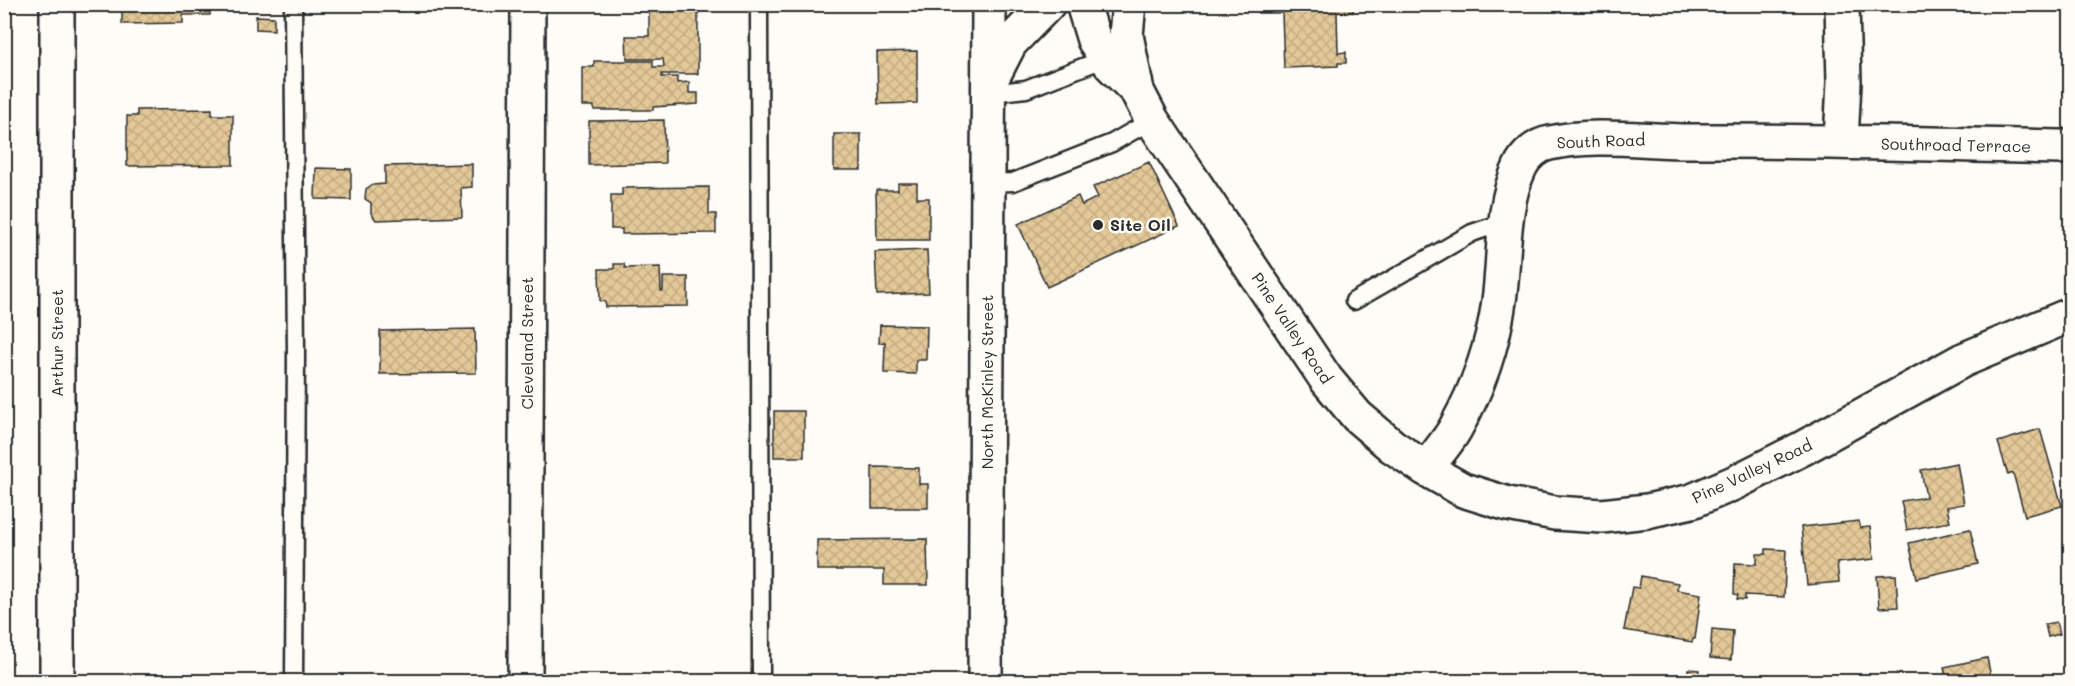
<svg xmlns="http://www.w3.org/2000/svg" width="2075" height="686" font-family="Mali,sans-serif">
<style>
.building{fill:url(#building-cross-hatch);stroke:#2b2b2b;stroke-width:1.5}
.lines{fill:none;stroke-linecap:round;stroke-linejoin:round}
.service-casing{stroke:#2b2b2b;stroke-width:21}
.minor-casing{stroke:#2b2b2b;stroke-width:38}
.service{stroke:#fdfcf7;stroke-width:16}
.minor{stroke:#fdfcf7;stroke-width:33}
.poi-dot{fill:#2b2b2b;stroke:#fdfcf7;stroke-width:2}
.labels{text-anchor:middle;stroke-width:5;stroke-linejoin:round;paint-order:stroke}
.street-label{font-size:16px;fill:#2b2b2b;stroke:#fdfcf7}
.poi-label{font-size:16px;font-weight:bold;fill:#2b2b2b;stroke:#fdfcf7;text-anchor:start}
</style>
<defs>
<pattern id="building-cross-hatch" width="8" height="8" patternUnits="userSpaceOnUse" patternTransform="scale(1.5)"><rect width="8" height="8" fill="#e3c898"/><path d="M0 0l8 8M0 8l8-8" fill="none" stroke="#c3ac83"/></pattern>
</defs>
<rect width="100%" height="100%" fill="#fdfcf7"/>
<filter id="ink" filterUnits="userSpaceOnUse"><feTurbulence type="fractalNoise" baseFrequency=".0167" numOctaves="2"/><feDisplacementMap in="SourceGraphic" scale="12" xChannelSelector="R" yChannelSelector="G"/><feConvolveMatrix kernelMatrix="1 2 1 2 8 2 1 2 1" color-interpolation-filters="sRGB"/></filter>
<g filter="url(#ink)">
<path class="building" d="M122,4H210V15H183V23L122,24Z
M634,4H670L669,9L634,8Z
M769,4H816V6L769,7Z
M1257,4H1353V12H1337L1338,53L1346,52V63H1338V66L1284,68L1282,13H1258Z
M649,11H698V74H662V77H677V83L689,82V93H698V104L653,107V110H594V106H582V67H594V61H653V67H664L663,59H627L626,36H649Z
M256,16L274,17V30L256,29Z
M917,51V103L878,104L877,52Z
M212,109V115H233V165L127,166V116H137V110Z
M664,120L665,163L589,165V121Z
M834,134H861V170H834Z
M1149,162L1179,226L1047,287L1018,224L1078,196L1082,205L1098,197L1093,187Z
M472,164V187L461,188L462,217L376,220L371,213V203L365,199L366,189L372,185L385,184V166Z
M316,168L351,169V200L315,199Z
M898,183H917V198H929V240H877L876,190H898Z
M709,187V214H716V233L622,234V229H611V195H622V188Z
M927,250L929,293L877,295L875,252Z
M614,264H624L625,268L660,267L661,291H663V277H688V306L606,307L605,302L600,301L599,269H614Z
M880,325L927,326L926,360H916V374L884,373L885,342L879,343Z
M475,329L476,373L380,374V331Z
M774,411H804V457H774Z
M2070,423V438L2066,424Z
M2040,429L2062,506L2025,516L2013,473L2008,475L1998,442Z
M1957,463L1964,504L1947,507L1950,522L1907,530L1901,501L1926,497L1921,470Z
M872,467L919,468V484H928V508H872Z
M1859,521L1860,528L1870,527L1874,559L1837,563L1839,582L1807,585L1801,527Z
M1970,529L1978,564L1917,578L1909,543Z
M927,539L928,585H884V570H817V540Z
M1766,549L1786,550L1784,597L1745,595V600L1737,599L1738,595L1734,594L1735,563L1757,564V554H1766Z
M1896,575L1898,607L1879,608L1877,576Z
M1641,576L1678,583L1677,590L1701,594L1695,639H1693L1692,642L1624,630L1632,587L1639,588Z
M2056,622L2060,634L2048,637L2045,624Z
M1712,629L1733,631L1731,660L1710,658Z
M1987,658L1992,682H1947L1944,667Z
M1688,669L1699,670L1697,682H1687Z"/>
<g class="lines">
<defs>
<path id="service" d="M293,4L296,353L294,682
M759,4L761,682
M990,93L1026,89L1106,58
M989,183L1013,182L1112,143L1152,120
M1354,301L1472,233L1507,221"/>
<path id="minor" d="M57,4V682
M1083,4L1094,40L1111,65L1137,91
M1129,4L1126,35L1137,91L1152,120L1326,379L1357,416L1392,446L1426,469L1463,490L1508,504L1555,513L1602,516L1647,511L1692,501L1734,483L1803,448L1963,360L2070,315
M990,82L1010,43L1048,4
M1841,141L1844,82L1842,4
M1426,469C1435,456 1447,443 1455,429C1477,390 1493,346 1499,301C1505,259 1501,206 1520,167C1525,156 1537,145 1550,143C1596,133 1644,141 1690,141C1817,140 1944,145 2070,147
M525,682L528,4
M985,682L989,4"/>
</defs>
<use href="#service" class="service-casing"/>
<use href="#minor" class="minor-casing"/>
<use href="#service" class="service"/>
<use href="#minor" class="minor"/>
</g>
</g>
<circle class="poi-dot" cx="1098" cy="225" r="6"/>
<g class="labels">
<g class="street-label">
<text transform="translate(1601 141) rotate(-2)" y="6">South Road</text>
<text transform="translate(1956 145) rotate(1)" y="6">Southroad Terrace</text>
<text transform="translate(1292 328) rotate(56)" y="6">Pine Valley Road</text>
<text transform="translate(57 343) rotate(-90)" y="6">Arthur Street</text>
<text transform="translate(527 343) rotate(-90)" y="6">Cleveland Street</text>
<text transform="translate(987 382) rotate(-90)" y="6">North McKinley Street</text>
<text transform="translate(1752 471) rotate(-25)" y="6">Pine Valley Road</text>
</g>
<g class="poi-label">
<text x="1110" y="231">Site Oil</text>
</g>
</g>
<rect width="2075" height="686" fill="none" stroke="#fdfcf7" stroke-width="24"/>
<rect x="12" y="12" width="2051" height="662" fill="none" stroke="#2b2b2b" stroke-width="2" filter="url(#ink)"/>
</svg>
